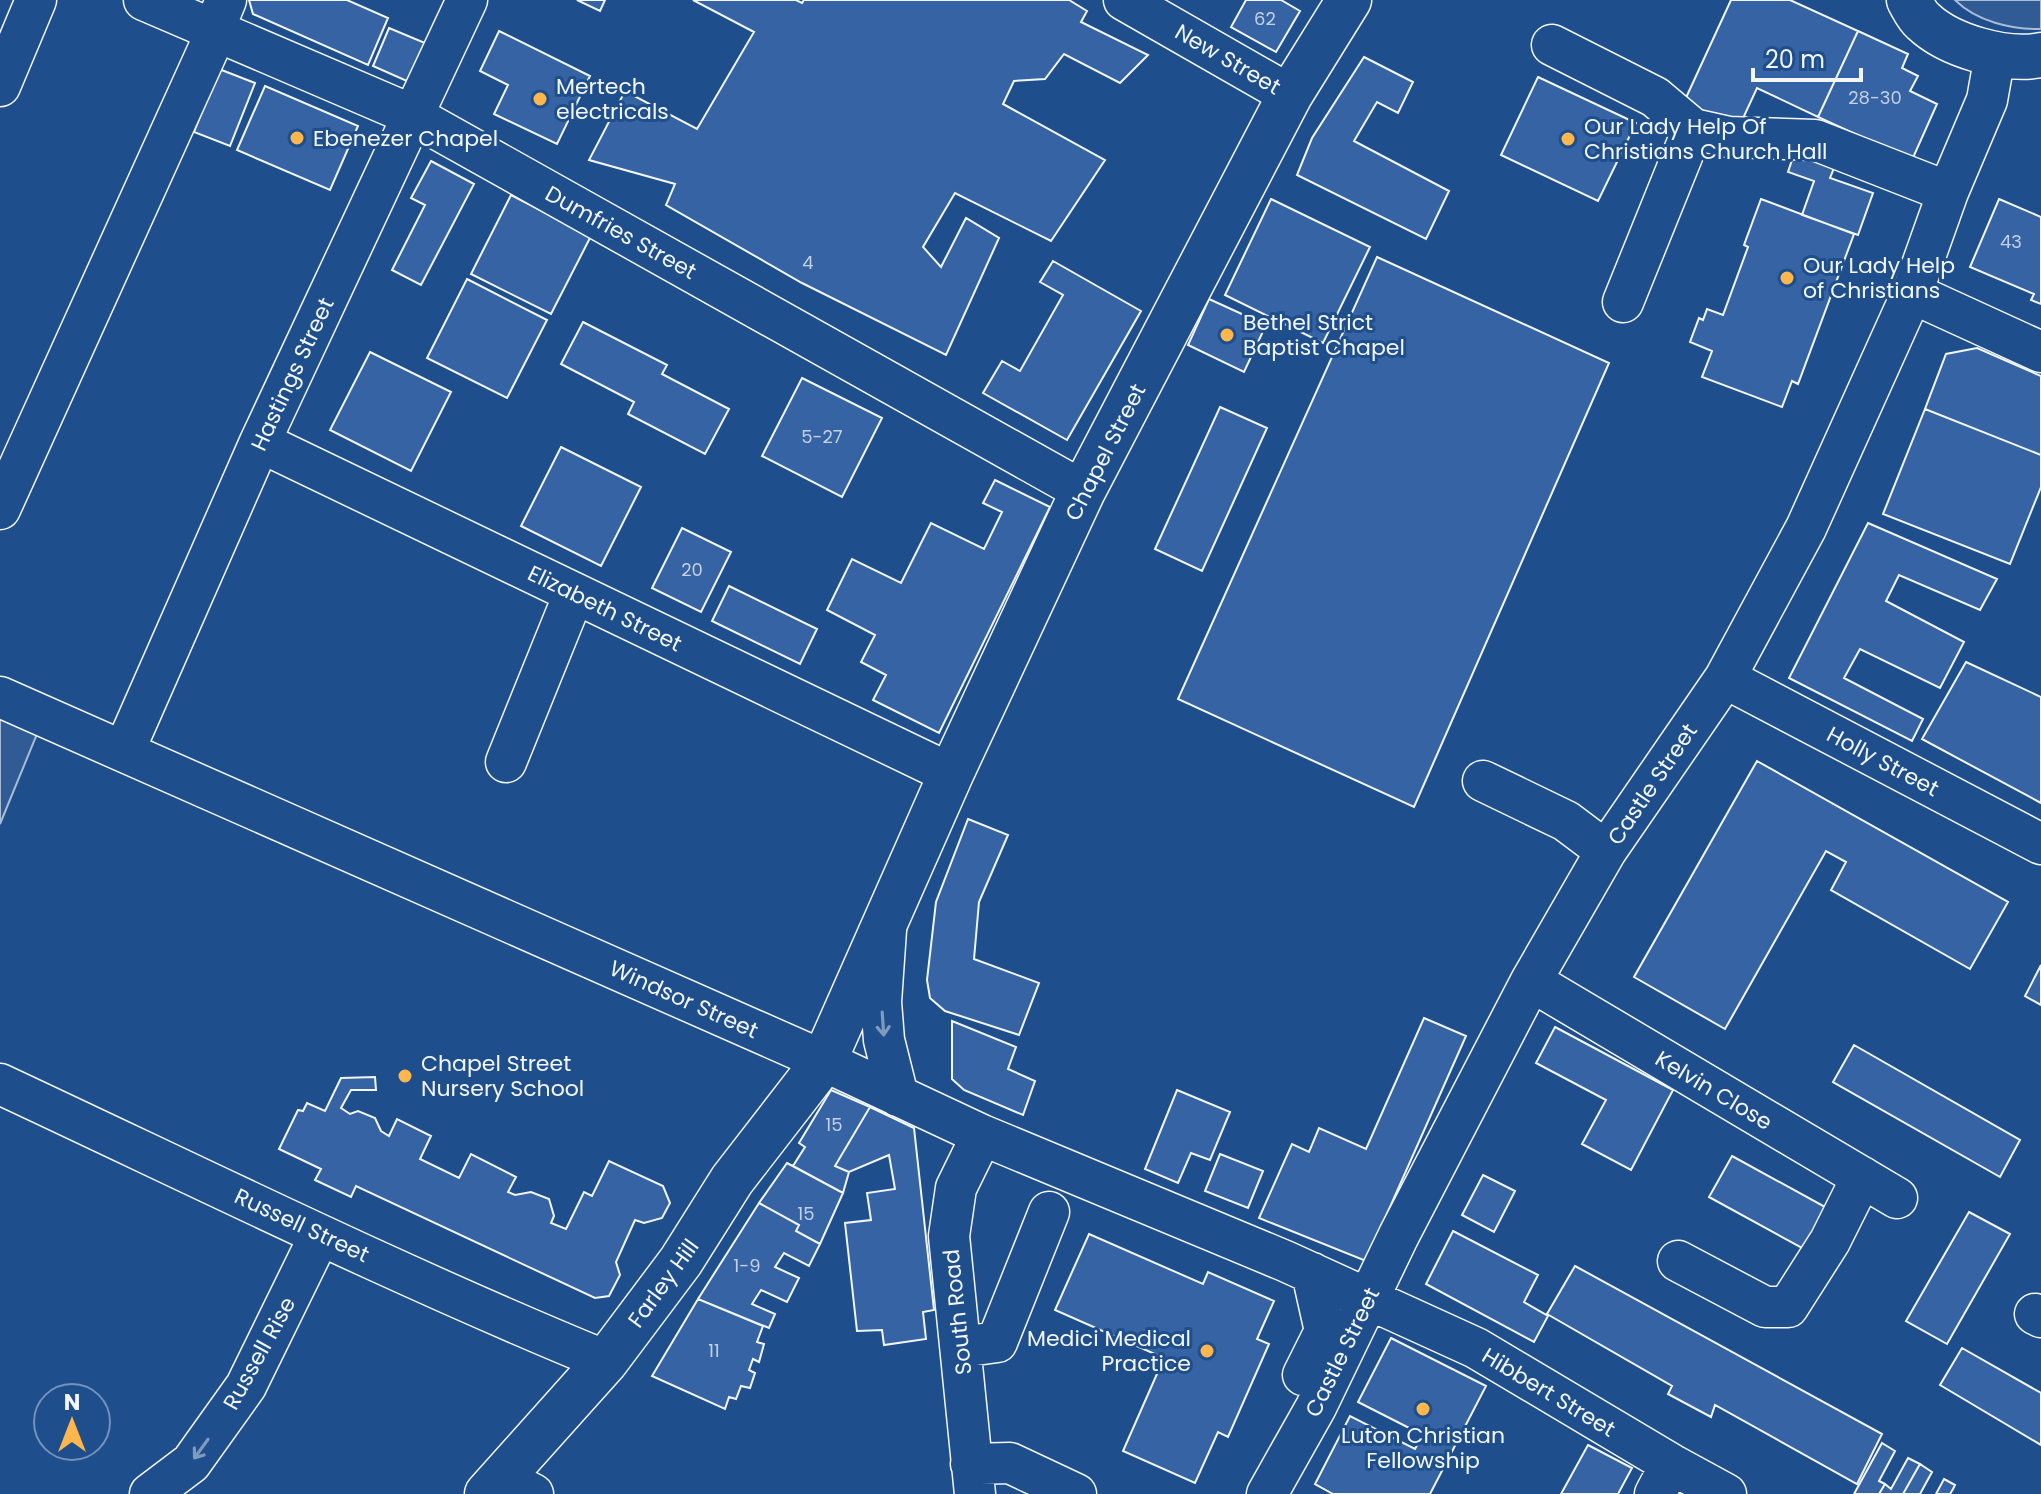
<svg xmlns="http://www.w3.org/2000/svg" width="2041" height="1494" font-family="Poppins,sans-serif">
<style>
.green{fill:#305b95;stroke:#a8bbd7;stroke-width:2}
.building{fill:#3563a3;stroke:#f2f6ff;stroke-width:2}
.lines{fill:none;stroke-linecap:round;stroke-linejoin:round}
.minor-casing{stroke:#f2f6ff;stroke-width:43}
.major-casing{stroke:#f2f6ff;stroke-width:47}
.highway-casing{stroke:#f2f6ff;stroke-width:47}
.minor{stroke:#1f4e8c;stroke-width:40}
.major{stroke:#1f4e8c;stroke-width:44}
.highway{stroke:#1f4e8c;stroke-width:44}
.oneway{stroke:#7e9ac0}
.poi-dot{fill:#ffb74d;stroke:#1f4e8c;stroke-width:3}
.labels{text-anchor:middle;stroke-width:6;stroke-linejoin:round;paint-order:stroke}
.number-label{font-size:18px;fill:#c3d1e8}
.street-label{font-size:22px;fill:#f2f6ff;stroke:#1f4e8c}
.poi-label{font-size:22px;fill:#f2f6ff;stroke:#1f4e8c;text-anchor:start}
</style>
<rect width="100%" height="100%" fill="#1f4e8c"/>
<path class="green" d="M1955,0H2041V29C2012,30 1976,21 1955,0Z
M0,719L37,734L0,824Z"/>
<path class="building" d="M249,0H347L388,18L368,65L253,14Z
M577,0H605L600,11Z
M693,0H796L802,3L804,0H1069L1087,11L1081,22L1148,55L1120,83L1064,54L1045,79L1014,81L1003,104L1105,160L1051,241L955,193L923,247L941,267L966,218L999,238L946,355L802,283L666,205L675,184L589,160L625,91L697,129L754,32Z
M1246,0H1281L1300,11L1276,52L1231,27Z
M1731,0H1790L1858,31L1818,117L1757,88L1739,127L1684,102Z
M389,28L425,43L409,82L373,66Z
M499,31L590,76L557,144L494,114L508,85L480,71Z
M1858,31L1908,54L1902,68L1918,76L1910,91L1937,104L1912,160L1818,117Z
M1364,57L1413,82L1398,113L1377,102L1354,141L1449,191L1426,239L1297,175L1312,138Z
M219,69L255,83L230,146L194,132Z
M1538,77L1636,123L1598,201L1501,155Z
M265,86L358,126L330,190L237,150Z
M1796,148L1836,163L1830,178L1873,193L1858,235L1802,215L1814,181L1788,172Z
M431,161L474,184L421,285L392,270L425,205L411,198Z
M511,195L591,236L551,314L471,274Z
M1271,199L1370,247L1323,343L1225,295Z
M1761,199L1854,234L1798,384L1792,381L1782,407L1702,377L1712,351L1690,342L1699,318L1703,320L1707,309L1723,315L1748,247L1744,245Z
M1999,199L2041,217V304L2031,300L2034,294L1970,267Z
M1377,257L1609,363L1414,807L1178,699Z
M1053,261L1141,311L1067,440L983,393L1002,361L1020,371L1063,295L1040,282Z
M467,279L547,320L507,398L427,358Z
M1209,299L1266,325L1244,372L1188,345Z
M583,322L667,365L662,374L729,409L705,454L628,414L634,402L561,364Z
M1977,348L2041,376V455L1925,409L1946,354Z
M370,352L451,392L411,471L330,430Z
M802,378L882,418L842,497L762,456Z
M1220,407L1267,428L1202,571L1155,549Z
M1925,409L2041,455V487L2010,564L1883,514Z
M561,447L641,487L601,566L521,526Z
M995,480L1050,507L939,733L873,700L886,675L861,662L875,635L827,610L852,559L901,583L931,523L984,549L1002,512L983,503Z
M1868,523L1997,579L1980,610L1899,575L1886,601L1964,642L1940,688L1860,649L1844,678L1923,719L1912,741L1789,678Z
M682,528L731,552L701,612L652,588Z
M729,586L817,629L800,664L712,621Z
M1966,662L2041,697V803L1922,739Z
M1757,761L2008,902L1970,969L1831,890L1846,862L1826,851L1725,1029L1634,977Z
M968,819L1008,835L979,902L974,959L1039,983L1019,1035L945,1011L930,998L927,980L936,902Z
M2041,965V1005L2025,996Z
M1424,1018L1466,1036L1366,1261L1259,1218L1292,1144L1309,1152L1319,1128L1366,1149Z
M952,1021L1016,1047L1008,1069L1035,1081L1023,1115L964,1090L952,1079Z
M1555,1027L1673,1090L1631,1170L1582,1144L1606,1100L1536,1063Z
M1854,1045L2020,1140L2000,1177L1833,1082Z
M375,1077L376,1090H351L341,1108L350,1114L358,1111L375,1118L381,1131L389,1136L397,1119L431,1136L420,1159L459,1178L471,1154L516,1177L508,1192L515,1195L531,1192L549,1199L554,1216L551,1223L566,1229L584,1192L592,1196L609,1161L663,1186L670,1203L662,1218L644,1223L635,1220L616,1262L620,1275L609,1296L595,1298L356,1186L351,1197L315,1180L321,1169L279,1149L298,1110L303,1111L307,1103L325,1111L341,1078Z
M831,1090L870,1107L835,1166L849,1172L843,1193L793,1166L805,1147L799,1143Z
M1177,1090L1230,1112L1210,1160L1191,1153L1178,1183L1145,1169Z
M870,1107L914,1128L934,1310L923,1312L926,1339L884,1345L882,1330L857,1331L845,1223L871,1220L867,1193L895,1189L889,1155L849,1172L835,1166Z
M1220,1154L1263,1171L1248,1208L1205,1191Z
M1732,1156L1836,1213L1813,1254L1709,1197Z
M787,1163L843,1193L820,1244L796,1231L799,1225L759,1203Z
M1483,1175L1515,1191L1494,1232L1462,1215Z
M759,1203L799,1225L796,1231L820,1244L809,1266L784,1253L775,1267L799,1278L787,1302L761,1290L752,1304L775,1314L769,1328L698,1299Z
M1969,1212L2010,1234L1947,1344L1906,1321Z
M1453,1231L1538,1275L1524,1302L1548,1316L1534,1342L1426,1284Z
M1089,1234L1203,1284L1208,1272L1274,1301L1257,1339L1269,1344L1228,1437L1218,1432L1195,1483L1123,1451L1164,1358L1055,1310Z
M1575,1266L1882,1434L1857,1484L1715,1405L1711,1417L1668,1394L1672,1386L1547,1314Z
M698,1299L763,1326L757,1342L764,1344L759,1362L753,1359L749,1370L755,1373L750,1388L741,1386L736,1399L729,1397L725,1409L652,1376Z
M1391,1338L1486,1386L1430,1494H1333L1315,1484L1350,1416L1415,1449L1423,1435L1358,1402Z
M1962,1348L2041,1393V1445L1940,1385Z
M1882,1443L1895,1451L1879,1481L1885,1484L1879,1494H1854Z
M1588,1445L1632,1468L1618,1494H1561Z
M1908,1458L1920,1464L1903,1494H1879L1885,1484L1891,1489Z
M1920,1464L1932,1472L1920,1494H1903Z
M1944,1479L1955,1485L1953,1489L1950,1494H1936Z"/>
<g class="lines">
<defs>
<path id="minor" d="M144,0L412,115L1083,491
M1124,0L1290,95
M1552,45L1655,97L1693,129L1729,137L1815,140L1948,192
M0,86L36,0
M1912,293L2041,352
M1623,302L1693,129
M260,442L951,774
M0,509L208,50L214,29L226,0
M1725,678L2041,844
M0,697L824,1061L982,1135L1285,1261L1476,1348L1671,1464L1726,1494
M124,751L260,442L467,0
M506,762L574,594
M1483,781L1566,821L1606,851
M886,930L881,1002L884,1040L898,1096
M1531,981L1897,1198
M0,1084C201,1178 401,1277 606,1361
M1678,1261L1765,1307H1788L1830,1241L1862,1177
M2035,1314L2041,1317
M961,1347L997,1342L1049,1212
M1303,1375L1325,1331L1312,1273
M971,1464L1010,1463L1076,1494
M502,1478L533,1494
M150,1494L191,1463L246,1386L320,1235
M975,1494L949,1236L956,1188L982,1135
M1267,1494L1316,1407L1399,1235L1531,981L1606,851L1725,678L1806,528L1912,293L1948,192L1987,100L1995,55
M1655,1494L1671,1464"/>
<path id="major" d="M487,1494L606,1361L681,1261L732,1180L824,1061L951,774L1083,491L1290,95L1349,0"/>
<path id="highway" d="M1909,0C1913,7 1917,16 1923,21C1949,46 2006,62 2041,55"/>
</defs>
<use href="#minor" class="minor-casing"/>
<use href="#major" class="major-casing"/>
<use href="#highway" class="highway-casing"/>
<use href="#minor" class="minor"/>
<use href="#major" class="major"/>
<use href="#highway" class="highway"/>
</g>
<defs><path id="oneway-shaft" d="M-6 0H5M1.5-3L5.5 0L1.5 3" fill="none" stroke-width="1.6" stroke-linecap="round" stroke-linejoin="round" transform="scale(2)"/></defs>
<g class="oneway">
<use href="#oneway-shaft" transform="translate(883 1024) rotate(86)"/>
<use href="#oneway-shaft" transform="translate(201 1449) rotate(126)"/>
</g>
<g class="poi-dot">
<circle cx="540" cy="99" r="8"/>
<circle cx="297" cy="138" r="8"/>
<circle cx="1568" cy="139" r="8"/>
<circle cx="1787" cy="278" r="8"/>
<circle cx="1227" cy="335" r="8"/>
<circle cx="405" cy="1076" r="8"/>
<circle cx="1207" cy="1351" r="8"/>
<circle cx="1423" cy="1409" r="8"/>
</g>
<g class="labels">
<g class="number-label">
<text x="1265" y="25">62</text>
<text x="1875" y="104">28-30</text>
<text x="2011" y="248">43</text>
<text x="808" y="269">4</text>
<text x="822" y="443">5-27</text>
<text x="692" y="576">20</text>
<text x="834" y="1131">15</text>
<text x="806" y="1220">15</text>
<text x="747" y="1272">1-9</text>
<text x="714" y="1357">11</text>
</g>
<g class="street-label">
<text transform="translate(1228 59) rotate(30)" y="8">New Street</text>
<text transform="translate(621 232) rotate(29)" y="8">Dumfries Street</text>
<text transform="translate(292 374) rotate(-65)" y="8">Hastings Street</text>
<text transform="translate(1105 452) rotate(-63)" y="8">Chapel Street</text>
<text transform="translate(605 608) rotate(26)" y="8">Elizabeth Street</text>
<text transform="translate(1883 761) rotate(28)" y="8">Holly Street</text>
<text transform="translate(1652 784) rotate(-56)" y="8">Castle Street</text>
<text transform="translate(684 999) rotate(24)" y="8">Windsor Street</text>
<text transform="translate(1714 1090) rotate(31)" y="8">Kelvin Close</text>
<text transform="translate(302 1225) rotate(25)" y="8">Russell Street</text>
<text transform="translate(663 1283) rotate(-54)" y="8">Farley Hill</text>
<text transform="translate(957 1312) rotate(-96)" y="8">South Road</text>
<text transform="translate(1342 1352) rotate(-64)" y="8">Castle Street</text>
<text transform="translate(259 1353) rotate(-61)" y="8">Russell Rise</text>
<text transform="translate(1549 1392) rotate(31)" y="8">Hibbert Street</text>
</g>
<g class="poi-label">
<text x="556" y="94">Mertech<tspan x="556" dy="25">electricals</tspan></text>
<text x="1584" y="134">Our Lady Help Of<tspan x="1584" dy="25">Christians Church Hall</tspan></text>
<text x="313" y="146">Ebenezer Chapel</text>
<text x="1803" y="273">Our Lady Help<tspan x="1803" dy="25">of Christians</tspan></text>
<text x="1243" y="330">Bethel Strict<tspan x="1243" dy="25">Baptist Chapel</tspan></text>
<text x="421" y="1071">Chapel Street<tspan x="421" dy="25">Nursery School</tspan></text>
<text x="1191" y="1346" text-anchor="end">Medici Medical<tspan x="1191" dy="25">Practice</tspan></text>
<text x="1423" y="1443" text-anchor="middle">Luton Christian<tspan x="1423" dy="25">Fellowship</tspan></text>
</g>
</g>
<g transform="translate(72 1422)"><circle r="38" fill="#1f4e8c" stroke="#7391ba" stroke-width="2"/>
<path d="M0-6L14 30L0 20L-14 30Z" fill="#ffb74d"/>
<text y="-12" font-size="22" font-weight="bold" text-anchor="middle" fill="#f2f6ff">N</text>
</g>
<path d="M1753 68v12h108v-12" fill="none" stroke="#f2f6ff" stroke-width="4"/>
<text x="1765" y="68" font-size="24" fill="#f2f6ff" stroke="#1f4e8c" stroke-width="6" paint-order="stroke">20 m</text>
</svg>
